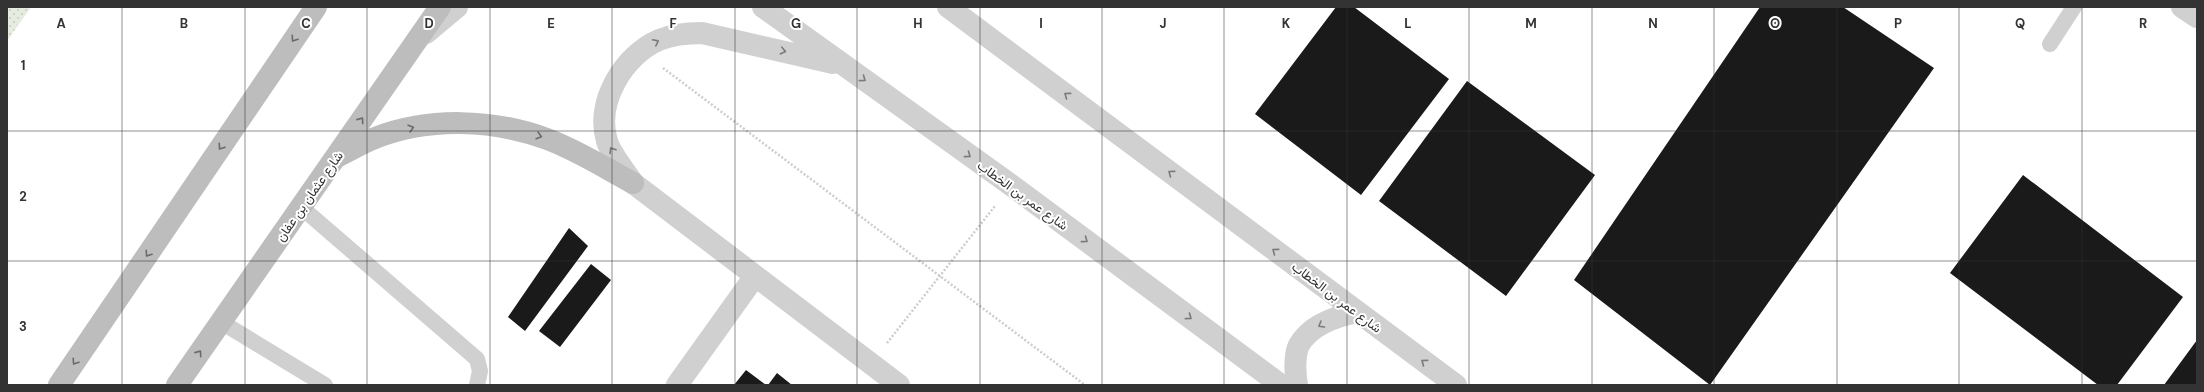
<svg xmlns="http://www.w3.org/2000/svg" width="2204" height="392" font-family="'DM Sans',Vazirmatn,sans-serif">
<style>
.green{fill:url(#green-dots)}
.building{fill:#1a1a1a}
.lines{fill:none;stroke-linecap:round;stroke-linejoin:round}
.path{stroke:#cdcdcd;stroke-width:2.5;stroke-dasharray:2 2;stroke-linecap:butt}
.service{stroke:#d0d0d0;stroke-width:16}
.minor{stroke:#d0d0d0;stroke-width:22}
.tertiary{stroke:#d0d0d0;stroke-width:22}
.secondary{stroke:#bdbdbd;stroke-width:22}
.oneway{stroke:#6a6a6a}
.oneway2{stroke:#7a7a7a}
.grid{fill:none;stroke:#333;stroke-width:1;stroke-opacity:0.55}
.labels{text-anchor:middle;stroke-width:4;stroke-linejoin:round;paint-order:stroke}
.street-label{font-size:13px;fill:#333;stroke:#fff}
.grid-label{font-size:13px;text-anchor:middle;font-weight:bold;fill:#333;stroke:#fff;stroke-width:4;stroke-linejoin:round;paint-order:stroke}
</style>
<defs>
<pattern id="green-dots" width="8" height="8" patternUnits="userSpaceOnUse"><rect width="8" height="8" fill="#e6ecdf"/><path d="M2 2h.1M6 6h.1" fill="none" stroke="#c6cbc0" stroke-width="1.8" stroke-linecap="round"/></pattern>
</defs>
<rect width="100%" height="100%" fill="#fff"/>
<path class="green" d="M7,7H31L7,41Z"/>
<path class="building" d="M1336,7H1354L1449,79L1361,195L1255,114Z
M1760,7H1843L1934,68L1710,385L1574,280Z
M1467,81L1595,175L1506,296L1379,201Z
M2023,175L2183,297L2117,385H2098L1950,273Z
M569,228L588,246L525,331L508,317Z
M591,264L611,280L560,347L539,331Z
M2197,340V385H2164Z
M746,370L766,385H734Z
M777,373L792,385H768Z"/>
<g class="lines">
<path class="path" d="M663,68L1085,385
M887,343L995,206"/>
<path class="service" d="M2050,44L2074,7
M301,207L477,359L480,371L477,385
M221,322L325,385"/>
<path class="minor" d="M2182,7L2197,17
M633,183L899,385
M677,385L755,276"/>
<path class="tertiary" d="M763,7L1011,185L1281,385
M948,7L1456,385
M426,33L457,7
M633,183C626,172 610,153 607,141C595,102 624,55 659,40C673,34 687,33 702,33L833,63
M1297,385C1295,374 1294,355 1299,345C1311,324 1337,316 1358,312"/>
<path class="secondary" d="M336,157C349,151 362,143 375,138C429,117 492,119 547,139C577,150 605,168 633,183
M59,385L316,7
M177,385L440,7"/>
</g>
<defs><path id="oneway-chevron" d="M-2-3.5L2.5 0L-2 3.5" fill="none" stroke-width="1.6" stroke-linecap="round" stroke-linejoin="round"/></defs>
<g class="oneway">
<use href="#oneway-chevron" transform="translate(294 39) rotate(124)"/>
<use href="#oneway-chevron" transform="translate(361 120) rotate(-55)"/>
<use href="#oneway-chevron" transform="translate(411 128) rotate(-16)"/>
<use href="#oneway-chevron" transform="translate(539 136) rotate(16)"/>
<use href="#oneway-chevron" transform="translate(221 147) rotate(124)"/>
<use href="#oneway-chevron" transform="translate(148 254) rotate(124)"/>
<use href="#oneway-chevron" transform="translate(199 353) rotate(-55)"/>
<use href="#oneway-chevron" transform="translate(75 362) rotate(124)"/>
</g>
<g class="oneway2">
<use href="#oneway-chevron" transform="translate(656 42) rotate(-27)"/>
<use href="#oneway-chevron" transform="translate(783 51) rotate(13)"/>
<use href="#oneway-chevron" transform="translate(863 79) rotate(36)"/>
<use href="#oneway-chevron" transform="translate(1067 95) rotate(-143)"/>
<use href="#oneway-chevron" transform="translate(612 150) rotate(-122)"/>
<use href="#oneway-chevron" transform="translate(968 155) rotate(36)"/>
<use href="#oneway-chevron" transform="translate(1171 173) rotate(-143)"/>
<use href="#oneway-chevron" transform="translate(1085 240) rotate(36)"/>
<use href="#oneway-chevron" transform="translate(1275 251) rotate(-143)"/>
<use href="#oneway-chevron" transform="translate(1189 317) rotate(36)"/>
<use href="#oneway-chevron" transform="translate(1321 325) rotate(150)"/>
<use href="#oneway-chevron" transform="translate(1424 362) rotate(-143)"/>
</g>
<path class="grid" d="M122,7V385M245,7V385M367,7V385M490,7V385M612,7V385M735,7V385M857,7V385M980,7V385M1102,7V385M1224,7V385M1347,7V385M1469,7V385M1592,7V385M1714,7V385M1837,7V385M1959,7V385M2082,7V385M7,131H2197M7,261H2197"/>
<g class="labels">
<g class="street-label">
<text transform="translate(1023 195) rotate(36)" y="5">شارع عمر بن الخطاب</text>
<text transform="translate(309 196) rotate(-55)" y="5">شارع عثمان بن عفان</text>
<text transform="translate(1337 297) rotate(37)" y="5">شارع عمر بن الخطاب</text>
</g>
</g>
<g class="grid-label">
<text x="61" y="28">A</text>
<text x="184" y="28">B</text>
<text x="306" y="28">C</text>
<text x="429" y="28">D</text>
<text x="551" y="28">E</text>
<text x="673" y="28">F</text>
<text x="796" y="28">G</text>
<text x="918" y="28">H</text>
<text x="1041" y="28">I</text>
<text x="1163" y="28">J</text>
<text x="1286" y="28">K</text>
<text x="1408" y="28">L</text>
<text x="1531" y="28">M</text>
<text x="1653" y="28">N</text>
<text x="1775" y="28">O</text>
<text x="1898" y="28">P</text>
<text x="2020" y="28">Q</text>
<text x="2143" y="28">R</text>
<text x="23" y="70">1</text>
<text x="23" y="201">2</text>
<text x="23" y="331">3</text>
</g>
<rect width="2204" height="392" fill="none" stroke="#333333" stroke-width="16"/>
</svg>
